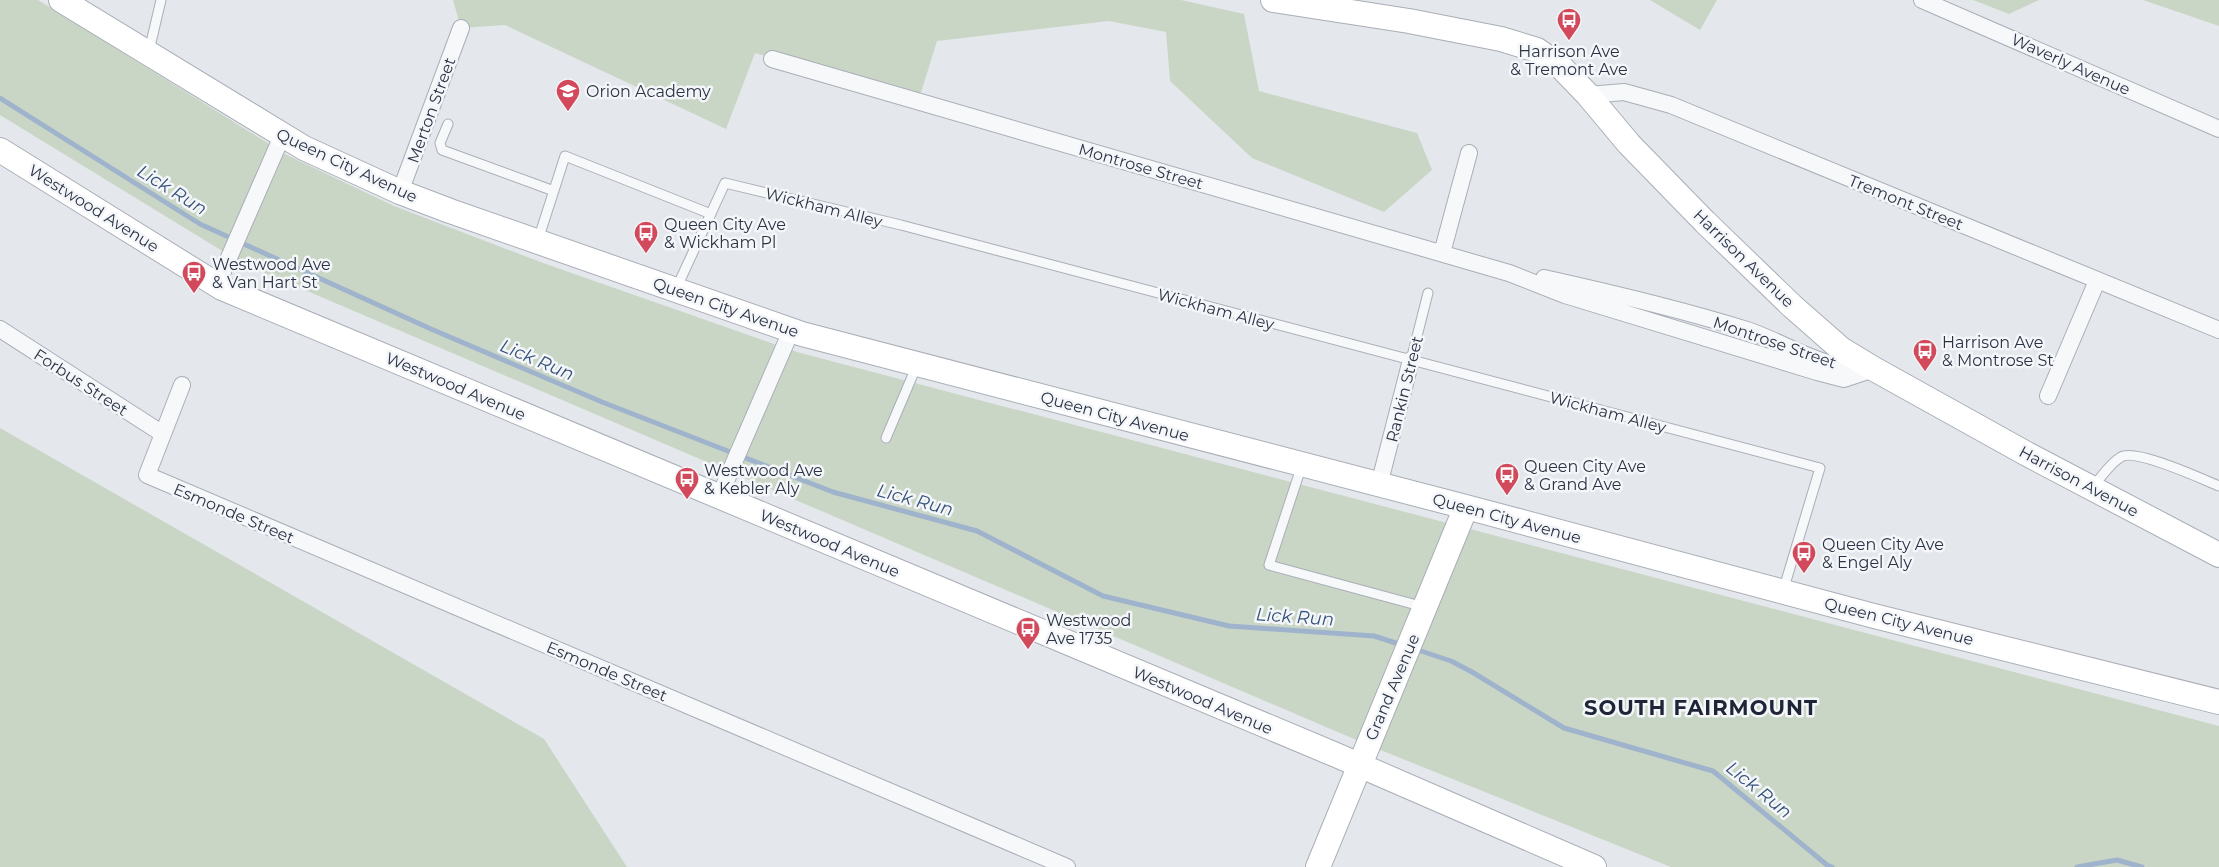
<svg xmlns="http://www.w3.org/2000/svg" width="2219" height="867" font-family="Montserrat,sans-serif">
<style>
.green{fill:#c9d6c5}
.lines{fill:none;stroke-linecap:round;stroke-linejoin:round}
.stream{stroke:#9fb4cc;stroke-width:5}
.lane-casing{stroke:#a9aeb7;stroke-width:11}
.street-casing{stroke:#a9aeb7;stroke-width:18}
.secondary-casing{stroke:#a9aeb7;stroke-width:26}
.lane{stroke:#f7f8fa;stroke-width:9}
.street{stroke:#f7f8fa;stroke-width:16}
.secondary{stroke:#fff;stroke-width:24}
.labels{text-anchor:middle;stroke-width:5;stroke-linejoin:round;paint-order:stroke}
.poi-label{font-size:16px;fill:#2b3445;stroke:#f4f6f9;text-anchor:start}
.street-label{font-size:16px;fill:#2b3445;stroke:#f4f6f9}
.water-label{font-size:18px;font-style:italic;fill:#34527a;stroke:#f4f6f9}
.district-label{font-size:21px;font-weight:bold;letter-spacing:1px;fill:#1d2536;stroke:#f4f6f9}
</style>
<rect width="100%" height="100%" fill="#e4e7ec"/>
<path class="green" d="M0,0H38L287,155L394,206L543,263L797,352L2219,726V867H1671L1368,745L242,263L0,115Z
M453,0H1181L1244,14L1259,91L1417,133L1432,170L1384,212L1252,158L1170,81L1166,32L1109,21L937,41L918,102L755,53L726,129L505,25L461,28Z
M1650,0H1717L1700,30Z
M1973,0H2039L2009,14Z
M2143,0H2219V26Z
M0,428L544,739L627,867H0Z"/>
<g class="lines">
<path class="stream" d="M0,98L200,224L431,329L602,402L833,492L977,531L1103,596L1229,626L1374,636L1402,645
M1415,649L1451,661L1472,672L1564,728L1713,771L1827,865L1832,867
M2077,867L2117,860L2142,867"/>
<defs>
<path id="lane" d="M149,51L161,0
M448,124L440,143L442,150L554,191
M538,240L565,156L711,214
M676,289L725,183L901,225L1820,468L1783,591
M1411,360L1428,293
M886,438L917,365
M1302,465L1269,565L1424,607
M2092,488C2100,479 2110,463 2121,457C2135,448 2202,479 2219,486"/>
<path id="street" d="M1922,0L2219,129
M772,59L1509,273L1565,295L1817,372L1844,379L1874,369
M1588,95L1624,92L1671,105L2219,330
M400,192L461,28
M1442,253L1469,153
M1544,278C1612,293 1680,309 1747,330C1777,340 1809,360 1839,366C1848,368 1857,368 1866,369
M217,285L282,136
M0,329L163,434
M182,385L147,475L1067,867
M2048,396L2097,281
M1379,485L1411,360
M719,497L791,331"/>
<path id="secondary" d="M61,0L304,148L400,192L450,211L802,334L1466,507L1874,616L2219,702
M1273,0L1409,21L1501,39L1537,50L1560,66L1588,95L1629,144L1705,222L1792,306L1841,349L1874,369L2027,454L2219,555
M0,150L222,288L1336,755L1594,867
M1318,867L1466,507"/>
</defs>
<use href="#lane" class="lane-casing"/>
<use href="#street" class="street-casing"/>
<use href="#secondary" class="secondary-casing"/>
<use href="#lane" class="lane"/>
<use href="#street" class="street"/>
<use href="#secondary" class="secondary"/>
</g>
<defs>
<symbol id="bus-pin" viewBox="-11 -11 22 30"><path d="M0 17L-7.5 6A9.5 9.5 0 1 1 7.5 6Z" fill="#d1495b" stroke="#f4f6f9"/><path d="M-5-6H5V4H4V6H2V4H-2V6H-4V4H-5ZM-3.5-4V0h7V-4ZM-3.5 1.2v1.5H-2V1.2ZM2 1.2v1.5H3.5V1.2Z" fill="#fff"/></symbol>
<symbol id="school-pin" viewBox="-11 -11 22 30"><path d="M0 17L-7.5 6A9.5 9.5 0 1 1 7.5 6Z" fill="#d1495b" stroke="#f4f6f9"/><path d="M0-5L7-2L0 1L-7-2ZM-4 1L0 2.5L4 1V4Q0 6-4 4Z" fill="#fff"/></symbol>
</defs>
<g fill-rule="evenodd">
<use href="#bus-pin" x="1555" y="6" width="28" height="38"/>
<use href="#school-pin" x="554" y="77" width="28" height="38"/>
<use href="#bus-pin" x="632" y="219" width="28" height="38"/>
<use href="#bus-pin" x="180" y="259" width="28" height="38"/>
<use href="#bus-pin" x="1911" y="337" width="28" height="38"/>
<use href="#bus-pin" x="1493" y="461" width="28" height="38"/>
<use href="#bus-pin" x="673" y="465" width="28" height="38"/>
<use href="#bus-pin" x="1790" y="539" width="28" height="38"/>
<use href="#bus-pin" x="1014" y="615" width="28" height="38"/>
</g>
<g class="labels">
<g class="poi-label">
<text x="1569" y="57" text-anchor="middle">Harrison Ave<tspan x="1569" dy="18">&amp; Tremont Ave</tspan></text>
<text x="586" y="97">Orion Academy</text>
<text x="664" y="230">Queen City Ave<tspan x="664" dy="18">&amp; Wickham Pl</tspan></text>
<text x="212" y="270">Westwood Ave<tspan x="212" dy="18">&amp; Van Hart St</tspan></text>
<text x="1942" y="348">Harrison Ave<tspan x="1942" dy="18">&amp; Montrose St</tspan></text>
<text x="1524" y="472">Queen City Ave<tspan x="1524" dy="18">&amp; Grand Ave</tspan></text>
<text x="704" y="476">Westwood Ave<tspan x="704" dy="18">&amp; Kebler Aly</tspan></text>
<text x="1822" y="550">Queen City Ave<tspan x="1822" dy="18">&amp; Engel Aly</tspan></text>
<text x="1046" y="626">Westwood<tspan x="1046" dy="18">Ave 1735</tspan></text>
</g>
<g class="street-label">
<text transform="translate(2071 64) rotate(24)" y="6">Waverly Avenue</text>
<text transform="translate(431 110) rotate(-70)" y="6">Merton Street</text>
<text transform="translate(347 165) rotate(25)" y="6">Queen City Avenue</text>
<text transform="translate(1141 166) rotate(16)" y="6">Montrose Street</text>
<text transform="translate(1906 202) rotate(22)" y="6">Tremont Street</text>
<text transform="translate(824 207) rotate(14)" y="6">Wickham Alley</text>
<text transform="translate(94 208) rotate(32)" y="6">Westwood Avenue</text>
<text transform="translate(1744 258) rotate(44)" y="6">Harrison Avenue</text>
<text transform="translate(726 307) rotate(19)" y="6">Queen City Avenue</text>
<text transform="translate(1216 309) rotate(15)" y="6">Wickham Alley</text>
<text transform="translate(1775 342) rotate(19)" y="6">Montrose Street</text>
<text transform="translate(81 382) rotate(33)" y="6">Forbus Street</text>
<text transform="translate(456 386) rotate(23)" y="6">Westwood Avenue</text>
<text transform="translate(1404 389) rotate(-76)" y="6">Rankin Street</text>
<text transform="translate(1608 412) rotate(15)" y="6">Wickham Alley</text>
<text transform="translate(1115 416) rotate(15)" y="6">Queen City Avenue</text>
<text transform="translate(2079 481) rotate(28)" y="6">Harrison Avenue</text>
<text transform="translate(234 513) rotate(23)" y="6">Esmonde Street</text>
<text transform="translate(1507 518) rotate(15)" y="6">Queen City Avenue</text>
<text transform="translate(830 543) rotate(23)" y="6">Westwood Avenue</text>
<text transform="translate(1899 621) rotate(14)" y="6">Queen City Avenue</text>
<text transform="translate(607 671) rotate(23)" y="6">Esmonde Street</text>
<text transform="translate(1392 687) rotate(-67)" y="6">Grand Avenue</text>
<text transform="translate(1203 700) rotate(23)" y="6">Westwood Avenue</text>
</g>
<g class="water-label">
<text transform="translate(172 190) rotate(32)" y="6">Lick Run</text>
<text transform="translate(537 360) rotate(23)" y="6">Lick Run</text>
<text transform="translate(915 500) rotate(15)" y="6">Lick Run</text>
<text transform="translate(1295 617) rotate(4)" y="6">Lick Run</text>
<text transform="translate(1759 790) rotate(39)" y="6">Lick Run</text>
</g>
<g class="district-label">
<text x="1701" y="715">SOUTH FAIRMOUNT</text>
</g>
</g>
</svg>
